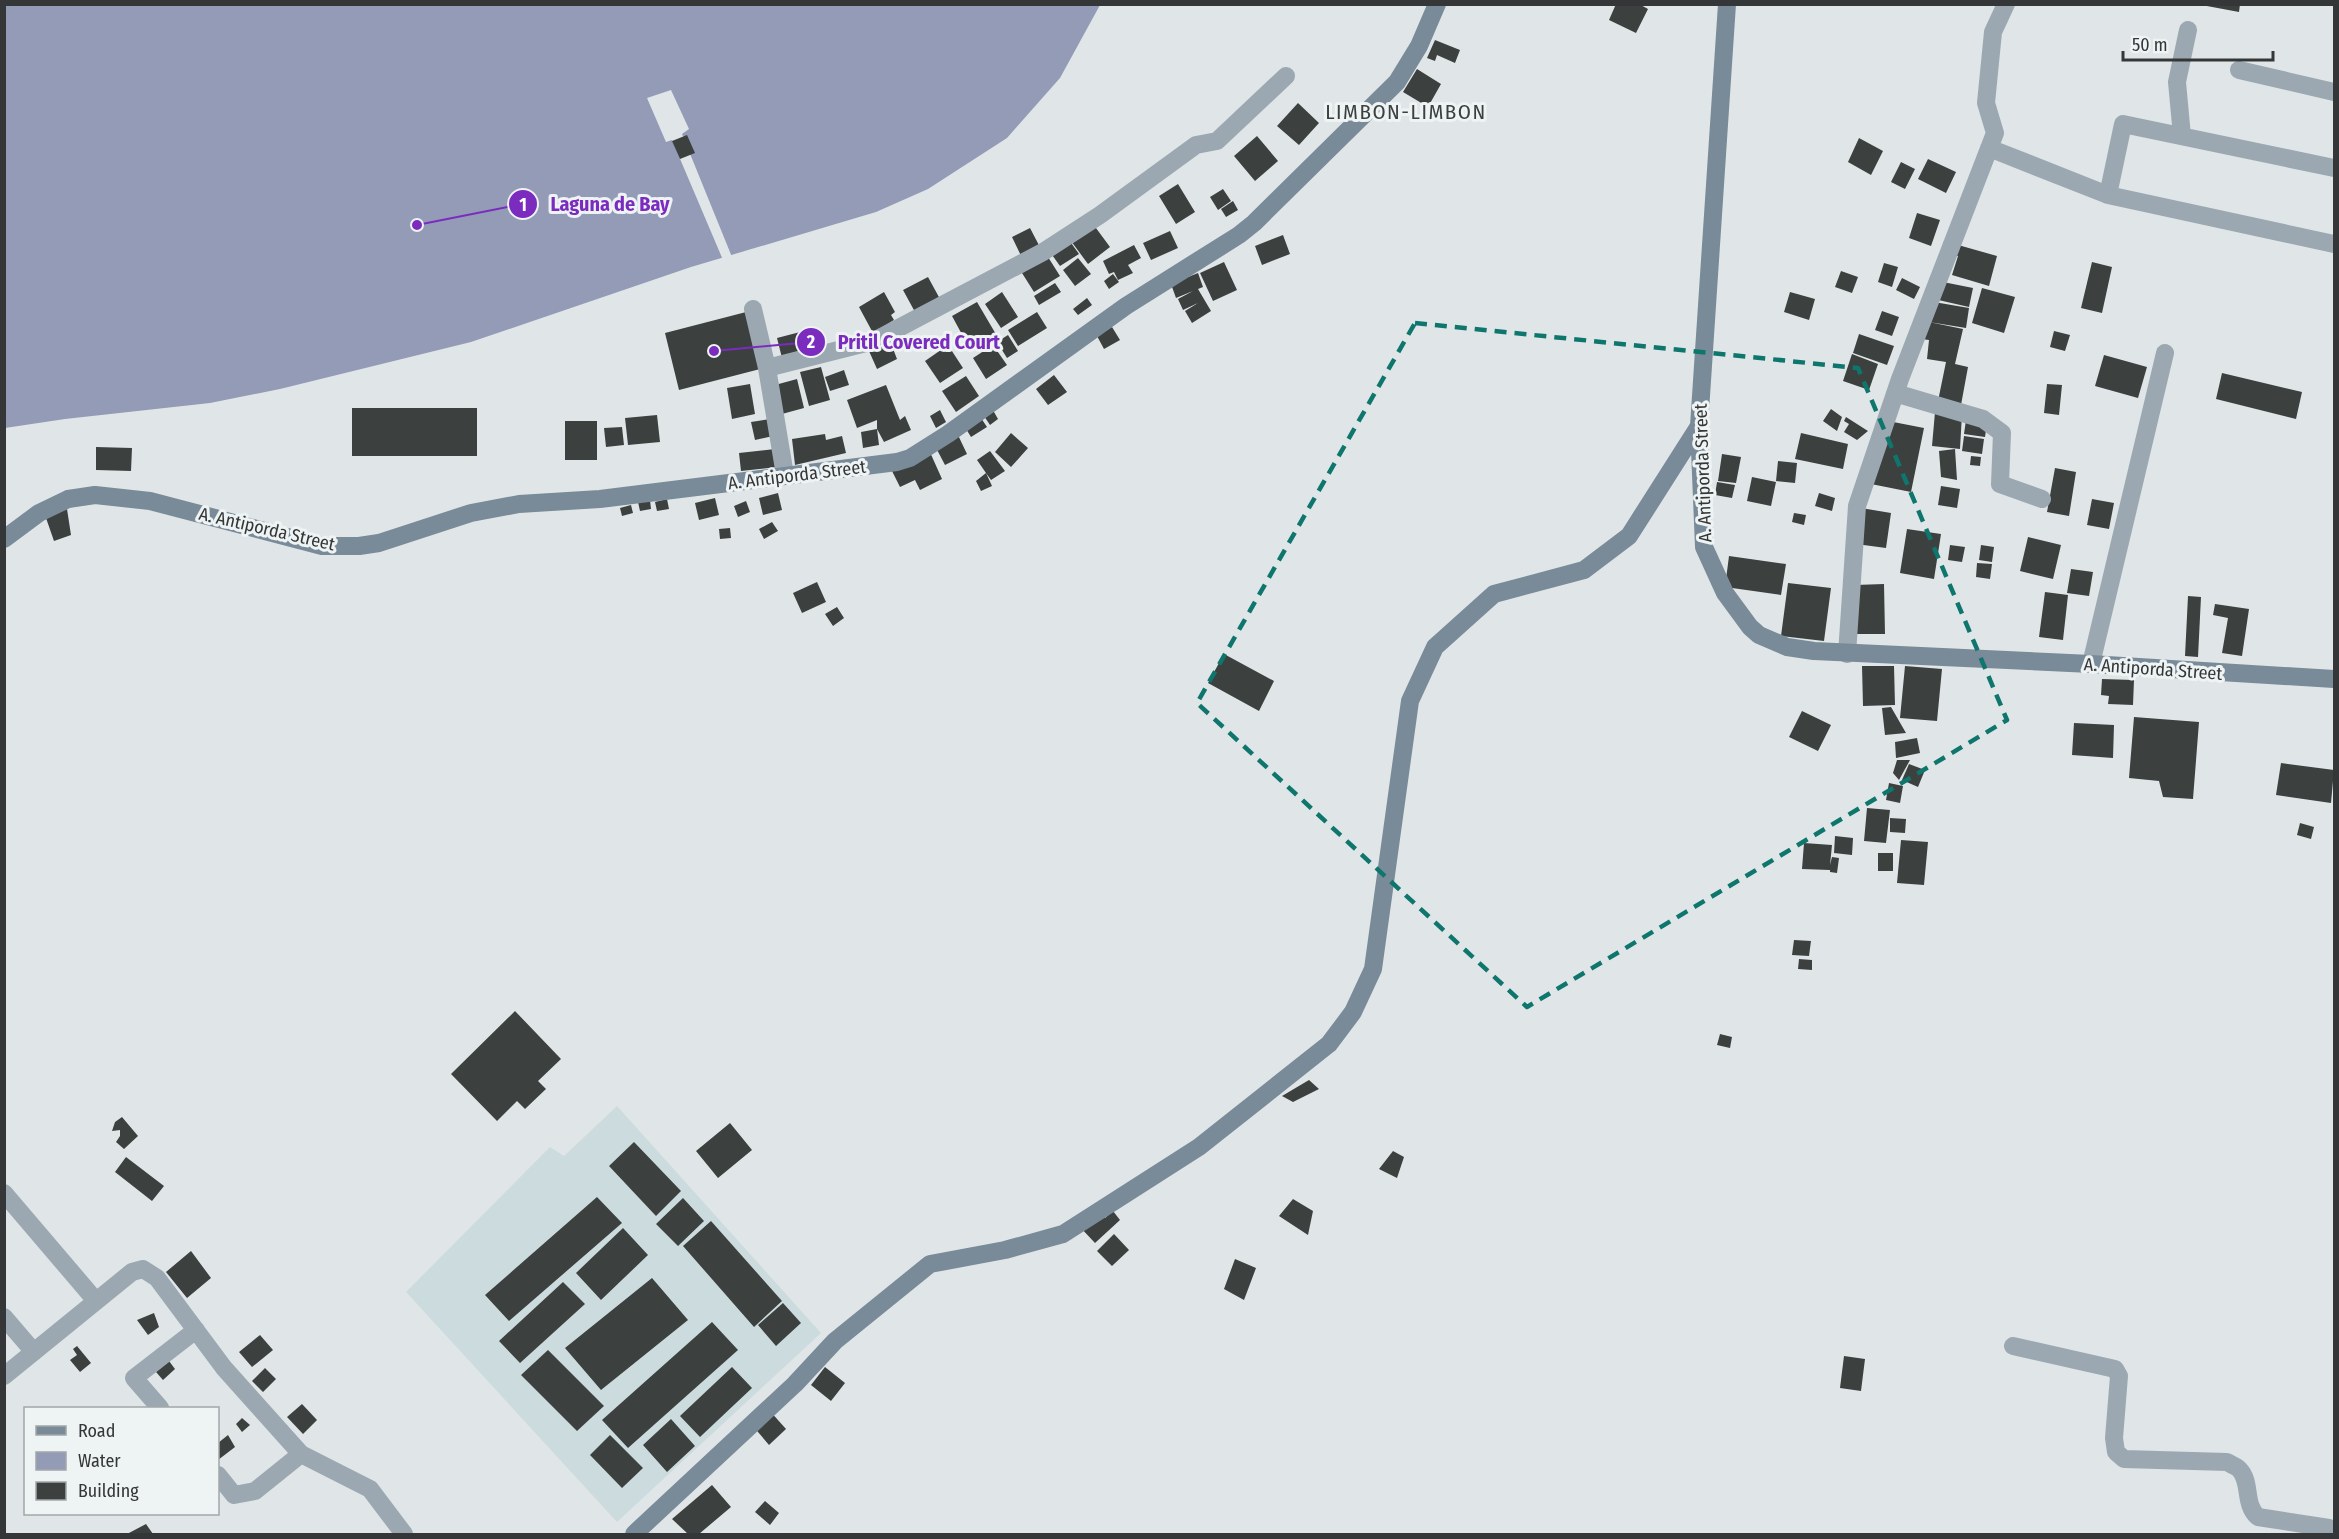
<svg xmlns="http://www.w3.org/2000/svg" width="2339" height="1539" font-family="'Fira Sans Condensed',sans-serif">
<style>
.built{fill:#ccdbdd}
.water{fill:#939bb7}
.pier{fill:#e0e6e7}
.building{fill:#3c403f}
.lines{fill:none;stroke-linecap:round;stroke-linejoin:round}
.street{stroke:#9ca8b1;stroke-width:18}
.secondary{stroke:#798a98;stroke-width:18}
.marked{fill:none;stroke:#0f766e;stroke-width:4.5;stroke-dasharray:12 8;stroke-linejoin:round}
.labels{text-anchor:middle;stroke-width:6;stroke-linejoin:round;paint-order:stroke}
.street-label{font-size:18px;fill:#343637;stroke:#eef3f4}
.quarter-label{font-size:21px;letter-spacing:1.5px;fill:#3c4041;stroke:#eef3f4}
.leader{fill:none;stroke:#7b2cbf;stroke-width:2}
.callout-dot{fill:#7b2cbf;stroke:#eef3f4;stroke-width:2}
.mark-label{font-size:18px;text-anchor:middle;font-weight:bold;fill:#fff}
.callout-label{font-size:20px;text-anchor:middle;font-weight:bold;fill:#7b2cbf;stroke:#eef3f4;stroke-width:6;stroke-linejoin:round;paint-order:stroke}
</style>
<rect width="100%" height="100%" fill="#e0e6e7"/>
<path class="built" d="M617,1106L821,1333L617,1522L406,1292L550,1147L564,1156Z"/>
<path class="water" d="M5,5H1100L1060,78L1007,138L928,189L876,212L691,267L471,342L280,389L210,403L65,419L5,428Z"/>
<path class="pier" d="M671,90L689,129L682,134L732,257L723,260L672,140L666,142L647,98Z"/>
<path class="building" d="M1616,4H1639L1648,9L1636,33L1609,20Z
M2196,4H2240L2239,12Z
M1435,40L1460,50L1455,63L1437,55L1435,61L1427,58Z
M1417,69L1441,84L1428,107L1403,92Z
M1298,103L1319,123L1299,145L1277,126Z
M687,135L695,153L680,159L672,141Z
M1257,136L1278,161L1255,181L1234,156Z
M1859,138L1883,151L1871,175L1848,162Z
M1928,159L1956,172L1946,193L1918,179Z
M1901,162L1915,169L1905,189L1891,182Z
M1178,184L1195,212L1176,224L1159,196Z
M1223,189L1231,201L1218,210L1210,197Z
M1233,201L1238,210L1226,217L1221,209Z
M1917,213L1940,220L1931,246L1909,238Z
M1093,224L1110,247L1088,264L1071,241Z
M1030,228L1042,251L1023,260L1012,237Z
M1170,231L1178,248L1151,260L1143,243Z
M1283,235L1290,254L1262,265L1255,246Z
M1069,240L1079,254L1060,266L1050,252Z
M1944,241L1997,256L1989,286L1952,275L1958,256L1942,251Z
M1134,245L1141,258L1128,265L1133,273L1118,280L1114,272L1109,274L1103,261Z
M1048,257L1060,276L1034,292L1022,273Z
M1078,258L1091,274L1075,286L1063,270Z
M1224,262L1237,290L1213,301L1200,273Z
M2092,262L2112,267L2102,313L2081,308Z
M1884,263L1898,267L1892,287L1878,282Z
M1841,271L1858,277L1852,293L1835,287Z
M1198,273L1203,287L1198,289L1211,311L1192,323L1185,311L1198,303L1183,310L1178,299L1193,291L1176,298L1171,284Z
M1113,274L1119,282L1109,289L1104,281Z
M928,277L940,299L915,312L903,290Z
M1902,278L1920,287L1914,299L1896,290Z
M1938,281L1973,288L1969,307L1934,299Z
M1055,283L1061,292L1039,305L1034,296Z
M1982,288L2015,297L2004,333L1972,323Z
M884,292L895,312L891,315L894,320L873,333L859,307Z
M1002,292L1018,317L1001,328L985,304Z
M1790,292L1815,299L1809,320L1784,312Z
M1087,298L1092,305L1078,315L1073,309Z
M1928,301L1969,308L1966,328L1929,322L1963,329L1955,364L1968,367L1961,405L1938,401L1946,362L1927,359L1929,340L1914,338Z
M977,302L997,336L971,351L952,316Z
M750,311L764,368L679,390L665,333Z
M1882,311L1899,317L1892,336L1875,330Z
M1037,312L1047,328L1018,346L1008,330Z
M1112,327L1120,340L1104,349L1097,336Z
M804,331L809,351L782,358L777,338Z
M2054,331L2070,335L2065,351L2050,347Z
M1859,334L1894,346L1887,365L1853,353Z
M1008,335L1018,351L1007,358L997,342Z
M890,341L897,359L877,369L869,351Z
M948,345L963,368L940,383L925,361Z
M993,345L1007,365L986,379L973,358Z
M1852,354L1878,364L1869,390L1843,381Z
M2104,355L2147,367L2138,398L2095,386Z
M821,367L830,400L809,406L800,372Z
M844,370L849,385L830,391L825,377Z
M2222,373L2302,392L2296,419L2216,399Z
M1054,375L1067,392L1048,405L1036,389Z
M966,376L979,396L956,412L942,391Z
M797,379L804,408L782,414L775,385Z
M750,384L755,414L732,419L727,388Z
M2047,384L2062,385L2059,415L2044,413Z
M886,385L900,420L905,416L911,430L884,442L877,429L879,445L863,448L861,432L877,429V420L857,428L847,400Z
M352,408H477V456H352Z
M1831,409L1842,417L1837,431L1823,421Z
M940,410L946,422L936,428L930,416Z
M980,410L994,412L998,419L990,425Z
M1935,412L1962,414L1960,449L1932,446Z
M657,415L660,442L628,445L625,418Z
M979,415L987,427L971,437L963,424Z
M1846,417L1868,431L1857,440L1844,432L1849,424L1844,421Z
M770,419L773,436L755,440L751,422Z
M1883,420L1924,428L1911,492L1871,484Z
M1966,420L1987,423L1985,437L1964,434Z
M565,421H597V460H565Z
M622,427L624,445L606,447L604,428Z
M957,433L967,454L945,465L934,444Z
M1011,433L1028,448L1011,467L995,452Z
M1801,433L1848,444L1843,469L1795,459Z
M825,434L826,440L842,436L846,453L795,465L792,439Z
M1964,436L1984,439L1982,454L1962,451Z
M96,447L132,448L131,471L96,470Z
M775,449L777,467L741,471L739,453Z
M1955,449L1957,480L1941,477L1939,451Z
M929,450L942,479L920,490L915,480L900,487L891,469Z
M990,451L1005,471L991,480L986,473L992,486L981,491L976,481L986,473L977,460Z
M1722,454L1741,457L1736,483L1718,481Z
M1971,456L1981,457L1980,466L1970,465Z
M1778,461L1797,463L1795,483L1776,481Z
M2055,468L2076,472L2069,516L2047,512Z
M1752,477L1776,482L1771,506L1747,501Z
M1717,482L1735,485L1732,498L1715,495Z
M1941,486L1960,489L1957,508L1938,505Z
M778,493L782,510L763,515L759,498Z
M1819,493L1835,498L1832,511L1815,506Z
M715,498L719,515L699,520L695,503Z
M667,499L669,509L657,511L655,502Z
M2092,499L2114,503L2109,529L2087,525Z
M650,500L651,509L640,511L638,502Z
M746,501L750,512L738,517L734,506Z
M631,505L633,513L622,516L620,508Z
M1861,508L1891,513L1886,548L1856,544Z
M67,509L71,535L54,541L46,518Z
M1794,513L1806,515L1804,525L1792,522Z
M772,522L778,531L764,539L759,529Z
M730,528L731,538L720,539L719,529Z
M1907,529L1941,534L1934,579L1900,573Z
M2028,537L2061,545L2053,579L2020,571Z
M1950,545L1965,547L1962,562L1948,560Z
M1981,545L1994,547L1992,562L1979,560Z
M1729,556L1786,564L1781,595L1725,587Z
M1977,563L1992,564L1990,579L1976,577Z
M2071,569L2093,572L2089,596L2067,593Z
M817,582L826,602L802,613L793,593Z
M1788,583L1831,588L1824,641L1781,636Z
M1884,584L1885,634H1856L1855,585Z
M2045,592L2068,595L2063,640L2039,637Z
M2188,596L2201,597L2198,657L2185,656Z
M2215,604L2249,609L2242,656L2222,653L2228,618L2213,615Z
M837,607L844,618L833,626L825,614Z
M1224,654L1274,681L1259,711L1208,683Z
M1862,666H1894L1895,705L1863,706Z
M1905,666L1942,669L1937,721L1900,718Z
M2102,679L2134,680L2133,705L2108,704L2109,696L2101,695Z
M1891,707L1906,733L1885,735L1882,708Z
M1802,711L1831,725L1818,751L1789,737Z
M2134,717L2199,722L2193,799L2163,797L2159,781L2129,778Z
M2074,723L2114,725L2113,758L2072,755Z
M1917,738L1920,753L1896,758L1895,742Z
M1897,760H1910L1899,780L1893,773Z
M2281,763L2334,770L2331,803L2276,795Z
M1909,764L1925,770L1918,787L1902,780Z
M1889,783L1903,786L1900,803L1886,800Z
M1867,808L1890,810L1886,843L1864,841Z
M1890,818L1906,819L1905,833L1890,832Z
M2300,823L2314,827L2311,839L2297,835Z
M1835,836L1853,838L1852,855L1834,853Z
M1901,840L1928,842L1924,885L1897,883Z
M1804,843L1832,845L1830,865L1832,857L1839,858L1837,873L1830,872V870L1802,869Z
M1878,853H1893V871H1878Z
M1794,940L1811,941L1809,956L1792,955Z
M1799,959L1812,960V970L1798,969Z
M515,1011L561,1059L538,1081L546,1089L525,1109L517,1101L497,1121L451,1074Z
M1720,1034L1732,1037L1730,1048L1717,1045Z
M1309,1080L1319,1089L1293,1102L1282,1096Z
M122,1117L138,1136L124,1149L116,1142L120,1136V1130L112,1131L115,1122Z
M730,1123L752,1150L718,1178L696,1151Z
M634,1142L681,1191L656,1216L609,1166Z
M1393,1151L1404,1157L1397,1178L1379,1169Z
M126,1157L164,1186L152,1201L115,1172Z
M597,1197L622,1223L509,1321L485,1295Z
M683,1198L704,1221L678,1246L656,1224Z
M1293,1199L1313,1211L1308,1235L1279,1216Z
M1097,1210L1105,1218L1113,1211L1120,1220L1095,1243L1079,1226Z
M711,1221L782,1301L754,1327L683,1246Z
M623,1228L648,1255L601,1300L576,1273Z
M1114,1234L1129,1250L1112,1266L1097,1251Z
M191,1251L211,1278L187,1298L166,1272Z
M1235,1259L1256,1268L1244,1300L1224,1289Z
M652,1278L688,1320L601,1390L565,1348Z
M563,1282L585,1304L520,1363L499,1341Z
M783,1303L801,1323L776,1346L758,1325Z
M154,1313L159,1327L148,1335L137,1320Z
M712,1322L738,1350L628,1448L602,1420Z
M260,1335L273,1350L252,1367L239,1352Z
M77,1346L91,1363L80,1372L70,1360L77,1355L73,1349Z
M548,1350L604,1406L577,1431L521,1375Z
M1844,1356L1865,1359L1861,1391L1840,1388Z
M169,1361L175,1369L163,1380L156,1372Z
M732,1367L752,1388L700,1437L680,1416Z
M825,1367L845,1383L831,1401L811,1385Z
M265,1368L276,1379L263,1392L252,1381Z
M302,1404L317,1420L303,1434L287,1417Z
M769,1410L786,1429L769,1445L752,1425Z
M242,1418L250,1425L242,1432L236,1424Z
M671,1419L695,1446L667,1472L643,1445Z
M228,1435L235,1447L218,1460V1443Z
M610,1435L643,1468L622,1488L590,1455Z
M712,1485L731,1507L699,1534H688L672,1519Z
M765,1501L779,1513L770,1525L755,1512Z
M146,1524L153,1534H127Z"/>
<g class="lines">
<path class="street" d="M2239,70L2334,92
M2182,136L2177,82L2188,30
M1989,148L2108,195L2334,244
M2108,195L2123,124L2334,168
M753,309L767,368L785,475
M767,368L874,341L1043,252L1100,215L1196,145L1217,141L1286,76
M1895,393L1983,419L2002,433L2000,484L2042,499
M1847,654L1857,506L1900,379L1995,133L1986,103L1993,32L2006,4
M2091,664L2165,353
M4,1193L96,1301
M4,1317L34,1352
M2013,1346L2115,1369L2119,1376L2114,1438L2116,1452L2124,1459L2227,1462C2230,1464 2236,1466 2239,1469C2252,1482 2243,1504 2258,1517L2329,1528L2334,1531
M4,1376L132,1272L143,1269L157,1278L224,1368L301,1454L370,1489L404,1534
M160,1408L134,1378L196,1330
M218,1475L234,1495L255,1491L301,1454"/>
<path class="secondary" d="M1727,4L1699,426L1704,547L1725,593L1750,627L1759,635L1787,647L1814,651L2091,664L2334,679
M4,539L39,513L68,499L95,495L150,501L322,546H359L379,543L471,513L519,504L600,499L897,462L910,458L948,434L1126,306L1239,235L1254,223L1397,82L1419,46L1437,4
M634,1534L795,1384L835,1341L930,1264L1005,1250L1063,1234L1199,1147L1329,1044L1353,1012L1373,969L1410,701L1435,647L1494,594L1584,570L1629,536L1699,426"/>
</g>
<path class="marked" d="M1415,323L1858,368L2007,720L1527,1007L1197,703Z"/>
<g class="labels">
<g class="street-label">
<text transform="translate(1703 473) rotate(-92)" y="6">A. Antiporda Street</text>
<text transform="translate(797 475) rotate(-7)" y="6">A. Antiporda Street</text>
<text transform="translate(267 529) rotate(13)" y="6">A. Antiporda Street</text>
<text transform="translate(2153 669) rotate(4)" y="6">A. Antiporda Street</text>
</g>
<g class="quarter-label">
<text x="1406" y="119">LIMBON-LIMBON</text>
</g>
</g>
<path class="leader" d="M417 225L523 204M714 351L811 342"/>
<g class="callout-dot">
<circle cx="417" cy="225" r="6"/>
<circle cx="714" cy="351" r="6"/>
<circle cx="523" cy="204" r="15"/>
<circle cx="811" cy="342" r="15"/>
</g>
<g class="mark-label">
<text x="523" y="211">1</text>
<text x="811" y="348">2</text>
</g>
<g class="callout-label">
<text x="610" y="211">Laguna de Bay</text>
<text x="919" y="349">Pritil Covered Court</text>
</g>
<rect width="2339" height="1539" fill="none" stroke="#343637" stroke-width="12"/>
<rect x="24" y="1407" width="195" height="108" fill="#eef3f4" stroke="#a4a7a8" stroke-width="1.5"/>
<rect x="36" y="1426" width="30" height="9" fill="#798a98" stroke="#a4a7a8" stroke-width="1.5"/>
<text x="78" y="1437" font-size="18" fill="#343637">Road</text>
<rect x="36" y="1452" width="30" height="18" fill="#939bb7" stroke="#a4a7a8" stroke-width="1.5"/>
<text x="78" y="1467" font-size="18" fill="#343637">Water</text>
<rect x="36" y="1482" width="30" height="18" fill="#3c403f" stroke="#a4a7a8" stroke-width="1.5"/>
<text x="78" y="1497" font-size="18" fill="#343637">Building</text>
<path d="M2123 51v9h150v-9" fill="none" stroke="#343637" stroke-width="3"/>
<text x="2132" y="51" font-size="18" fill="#343637" stroke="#eef3f4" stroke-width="4.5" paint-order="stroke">50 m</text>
</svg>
